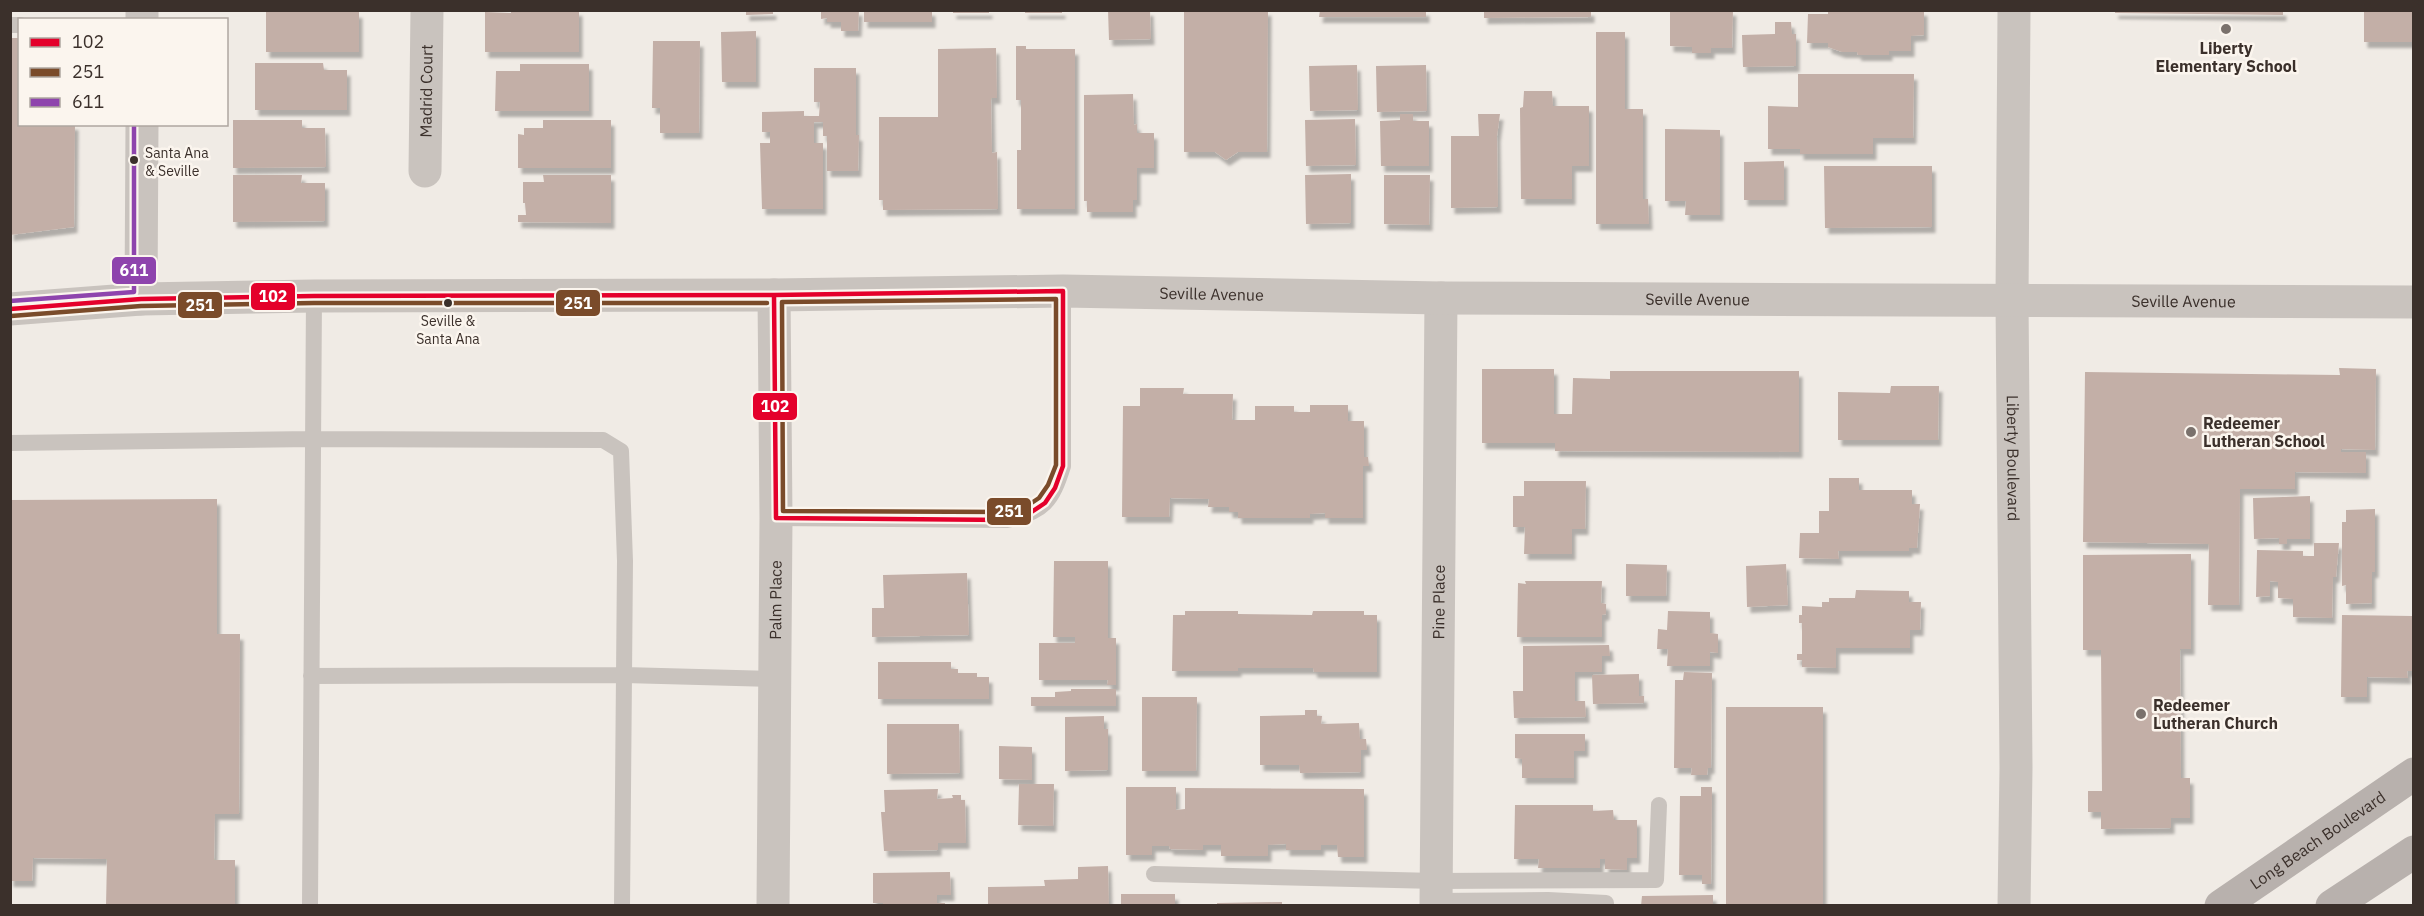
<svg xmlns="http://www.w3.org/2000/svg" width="2424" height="916" font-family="'IBM Plex Sans',sans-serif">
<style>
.building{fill:#c3afa7;filter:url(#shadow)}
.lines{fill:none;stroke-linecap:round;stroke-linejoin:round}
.service{stroke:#c9c3be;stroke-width:16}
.minor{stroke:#c9c3be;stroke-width:33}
.tertiary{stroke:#c9c3be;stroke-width:33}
.primary{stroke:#b8b1ad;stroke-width:33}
.bus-1-casing{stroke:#fbf5ee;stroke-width:9}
.bus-2-casing{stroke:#fbf5ee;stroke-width:9}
.bus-3-casing{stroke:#fbf5ee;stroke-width:9}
.bus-1{stroke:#e4002b;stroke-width:4.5}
.bus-2{stroke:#7a4b2a;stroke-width:4.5}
.bus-3{stroke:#8e44ad;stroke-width:4.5}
.poi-dot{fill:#7a716c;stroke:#fbf5ee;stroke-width:2}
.bus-dot{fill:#3b302b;stroke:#fbf5ee;stroke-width:2}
.labels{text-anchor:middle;stroke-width:5;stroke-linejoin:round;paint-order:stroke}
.bus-label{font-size:14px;fill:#3b302b;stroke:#fbf5ee;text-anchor:start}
.poi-label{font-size:16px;font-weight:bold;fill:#3b302b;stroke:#fbf5ee;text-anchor:start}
.street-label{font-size:16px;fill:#3b302b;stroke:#fbf5ee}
.line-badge{stroke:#fbf5ee;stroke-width:2}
.badge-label{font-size:16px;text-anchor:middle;font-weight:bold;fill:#fff}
</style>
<defs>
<filter id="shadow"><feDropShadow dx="3.5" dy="6" stdDeviation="1.5" flood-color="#0004"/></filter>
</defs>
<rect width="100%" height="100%" fill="#f0ebe5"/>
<path class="building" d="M266,10L359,12V52H266Z
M511,10H579V52H485V12L511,13Z
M746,10H773V14L746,15Z
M821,10H859L858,31H841V22H827V18L821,19Z
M864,10H932V22H864Z
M953,10H989V13H953Z
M1025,10H1062V13H1025Z
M1108,10H1150L1151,39L1109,40Z
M1184,10H1268L1267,152H1238L1226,160L1215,152H1184Z
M1320,10H1426V17H1319Z
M1484,10H1591V17L1484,18Z
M1670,10H1733L1732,48H1711V53H1692V47L1670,46Z
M1828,10H1924V35L1911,36V51H1889V55H1858L1857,52H1842L1828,47V43H1807L1808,14H1828Z
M2115,10H2283V15L2115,13Z
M2364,10H2414V42H2364Z
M1775,22H1791L1792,34H1796V66L1743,67L1742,35L1775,34Z
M756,31V82H722L721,32Z
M1596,32H1625V109H1643V199H1648L1649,224H1596Z
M10,38H20V124H75L74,227L10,235Z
M653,41H700L699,133H660V108H652Z
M1016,46H1026V49H1075V209H1017V150H1021V100H1016Z
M996,48L997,98H991L992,153L997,152L998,209L883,210V200H879V117H938V49Z
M255,63H323L324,70H347V110H255Z
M520,64H589V111H495L496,71H520Z
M1357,65L1358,110L1310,111L1309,66Z
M1426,65L1427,111L1377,112L1376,66Z
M814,68H856V135H859L858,171H827V136H823V122H814V143H823V209H762L760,143H770V132H762V112L804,111V116H819L820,102H814Z
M1798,74H1914L1913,138H1873V154H1800V149H1768V106L1798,107Z
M1524,91H1552L1553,106H1589V166H1572V199H1521L1520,108L1523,107Z
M1133,94L1134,125L1137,124V133H1154V168H1137V200H1133V212H1087V201H1084V95Z
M1400,114H1413V121H1429V166H1381L1380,121L1400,120Z
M1478,114H1500L1497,136L1498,207L1451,208V136H1479Z
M1355,119L1356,165L1306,166L1305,120Z
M233,120H302V128H325L326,167L233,168Z
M543,120H611V168H518V134L524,135V128H543Z
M1665,129L1720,130V215H1685L1686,201H1665Z
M1784,161V200H1744V162Z
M1824,166H1932V227L1825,228Z
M1351,174V223L1306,224L1305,175Z
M233,175H302L301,183H325V221L233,222Z
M543,175H611V223L518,222V215H526L525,203H523V182H544Z
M1384,175H1430L1429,225L1384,224Z
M2339,368L2376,369L2375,450L2341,449V452H2366V473L2295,472V489H2240L2239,605H2208L2209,544L2083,542L2085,372L2340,375Z
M1482,369H1554V414H1572L1573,378L1610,379V371H1799V452L1555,451V443H1482Z
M1891,386H1939L1938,440H1838V392L1890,393Z
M1140,388H1184L1183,394H1233L1232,420H1255V406H1294V412H1310V405H1348V421H1364V457H1368L1369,466H1363V518H1325V513L1310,514V518H1238V512H1229V507H1208L1209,499L1170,498L1169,517H1122L1123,406H1140Z
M1829,478H1859V490H1912V504H1920L1917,548H1909V551H1838L1839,559L1799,558L1800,533H1819V511H1829Z
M1524,481H1586L1585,529H1572V554H1524L1525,527H1513V496H1524Z
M2310,496V539H2287V544H2279V538L2254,539L2253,498Z
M217,499V634H240L239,814H215L214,860H235V906H106L107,859L33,858L32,881H10V500Z
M2375,509V572H2372V603L2346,604V585L2342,586V522H2346V510Z
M2314,543H2339L2336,577H2333L2332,618L2293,617V599L2278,598V582L2270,581V596L2256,597L2257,550L2303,551V556H2314Z
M2191,554V649H2180L2181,778H2190V818H2171V828L2101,829V812H2088V791H2102L2101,650H2083V555Z
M1054,561H1108V638H1116V685H1107L1108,680H1039V643H1075V637H1053Z
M1626,564L1667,565L1666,596H1626Z
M1786,564L1788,605L1747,607L1746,566Z
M967,573L969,635L872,637V608H884L883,575Z
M1525,581H1602L1601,603L1606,604V614L1602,615V637H1517L1518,583L1526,584Z
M1856,590L1909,591V602H1921L1920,630H1910V648H1836V668L1802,667V660H1797V654H1802V623H1799V615H1802V606L1822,607V602H1829V598H1855Z
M1185,611H1238V614L1312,615L1313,611H1364V615H1377V672H1314L1313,668H1238V671H1172L1173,615H1185Z
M1668,611L1710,612V633L1718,634V653L1710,652V666H1667L1668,649H1657L1658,629L1667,630Z
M2342,615L2413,616L2412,671H2407L2408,678L2367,677V697H2341Z
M1609,645L1610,656H1602V672H1575V701H1585L1586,717L1514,718L1513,691H1523V646Z
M878,662H951V669H958V673H977V677H989V699H878Z
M1684,672L1712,673L1711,768H1708L1707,775H1691L1692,768H1674L1675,680H1683Z
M1639,674V696H1644V703L1593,704L1592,675Z
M1071,689H1116V706H1031V697H1055V692L1071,691Z
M1142,697H1197L1196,771H1142Z
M1726,707H1823V906H1726Z
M1305,710H1317V716H1322L1321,724L1359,723L1360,739H1366L1367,750H1361V772L1300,773L1299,765H1260V716L1305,715Z
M1104,716V729H1108V770L1065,771V717Z
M887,724H959L960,773L887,774Z
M1515,734H1585V751H1574V778H1522V759L1515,758Z
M999,746L1032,747V780L999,779Z
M1019,784H1054L1053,826L1018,825Z
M1126,787H1176V810L1185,809V788L1364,789V857H1338L1337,845H1321V850H1286V844L1268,845V856H1221V845H1203V850L1170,849L1169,846H1152V855H1126Z
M1701,787H1712L1711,884H1702V875H1679L1680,796H1701Z
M938,789L937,799L953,798L952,795H961V800H965L966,843H938V850L884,851L881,812H885L884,790Z
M1515,805H1593V811L1613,810L1614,820H1637V858H1627V870L1605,869V859H1600V868H1538L1539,859H1514Z
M1108,866L1109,906H988V887L1045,886L1044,880L1078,879V867Z
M950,872L951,895H937V903H945V906H883V903H873V873Z
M1121,894H1175V906H1121Z
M1713,895V906H1641L1642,896Z
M1282,902V906H1217V903Z"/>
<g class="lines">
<path class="service" d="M10,25H20
M10,443L313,439L603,440L621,451L625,561L624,675L311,676
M776,518L1007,520C1044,512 1052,501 1063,466V291
M1154,874L1436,881L1656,880L1659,805
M1436,901L1548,900L1606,903V906
M310,906L314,296
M622,906L624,675L774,679"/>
<g class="minor">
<path id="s1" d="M425,171L427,10"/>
<path id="s2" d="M773,906L776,518L774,295"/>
<path id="s3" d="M1436,906L1441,298"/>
</g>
<g class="tertiary">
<path id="s4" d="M2014,10L2012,300L2016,768L2014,906"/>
<path d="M142,20V10"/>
<path d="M141,299L142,124"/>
<path id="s5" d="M10,309L141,299L314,296L774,295L1063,291L1441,298L2414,302"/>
</g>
<g class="primary">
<path id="s6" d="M2221,906L2414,774"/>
<path d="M2332,906L2414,852"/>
</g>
<defs>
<path id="bus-1" d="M774,295L776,518
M10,309L141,299L314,296L774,295L1063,291
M776,518L1007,520L1030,513L1045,503L1055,488L1063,466V291"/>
<path id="bus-2" d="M1056,299V465L1048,485L1039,498L1027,506L1006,512L783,511L782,302Z
M11,316L141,306L314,303H767"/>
<path id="bus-3" d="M10,301L134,292V124"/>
</defs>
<use href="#bus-1" class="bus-1-casing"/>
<use href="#bus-2" class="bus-2-casing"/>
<use href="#bus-3" class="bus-3-casing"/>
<use href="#bus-1" class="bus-1"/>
<use href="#bus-2" class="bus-2"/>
<use href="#bus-3" class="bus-3"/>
</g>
<g class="poi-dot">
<circle cx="2226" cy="29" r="6"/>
<circle cx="2191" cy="432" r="6"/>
<circle cx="2141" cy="714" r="6"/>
</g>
<g class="bus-dot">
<circle cx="134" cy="160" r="5"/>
<circle cx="448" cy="303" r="5"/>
</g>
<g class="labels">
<g class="bus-label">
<text x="145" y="158">Santa Ana<tspan x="145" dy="18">&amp; Seville</tspan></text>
<text x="448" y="326" text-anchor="middle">Seville &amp;<tspan x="448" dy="18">Santa Ana</tspan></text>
</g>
<g class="poi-label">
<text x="2226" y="54" text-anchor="middle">Liberty<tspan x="2226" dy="18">Elementary School</tspan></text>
<text x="2203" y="429">Redeemer<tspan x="2203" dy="18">Lutheran School</tspan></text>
<text x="2153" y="711">Redeemer<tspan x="2153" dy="18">Lutheran Church</tspan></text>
</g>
<g class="street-label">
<text dy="6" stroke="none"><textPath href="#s1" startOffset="80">Madrid Court</textPath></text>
<text dy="6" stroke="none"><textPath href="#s5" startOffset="1202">Seville Avenue</textPath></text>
<text dy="6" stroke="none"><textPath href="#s5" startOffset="1688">Seville Avenue</textPath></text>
<text dy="6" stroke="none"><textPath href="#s5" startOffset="2174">Seville Avenue</textPath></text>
<text dy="6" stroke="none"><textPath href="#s4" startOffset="448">Liberty Boulevard</textPath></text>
<text dy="6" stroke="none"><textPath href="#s2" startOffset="306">Palm Place</textPath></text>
<text dy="6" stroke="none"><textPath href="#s3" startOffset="304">Pine Place</textPath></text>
<text dy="6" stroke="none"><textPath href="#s6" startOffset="117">Long Beach Boulevard</textPath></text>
</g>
</g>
<g class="line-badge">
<rect x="111" y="256" width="46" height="29" rx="6" fill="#8e44ad"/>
<rect x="250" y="282" width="46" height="29" rx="6" fill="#e4002b"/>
<rect x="555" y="289" width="46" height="28" rx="6" fill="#7a4b2a"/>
<rect x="177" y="291" width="46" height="28" rx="6" fill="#7a4b2a"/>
<rect x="752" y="392" width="46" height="29" rx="6" fill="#e4002b"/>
<rect x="986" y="497" width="46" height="29" rx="6" fill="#7a4b2a"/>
</g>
<g class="badge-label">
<text x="134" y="276">611</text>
<text x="273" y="302">102</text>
<text x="578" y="309">251</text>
<text x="200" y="311">251</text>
<text x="775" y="412">102</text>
<text x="1009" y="517">251</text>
</g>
<rect width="2424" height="916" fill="none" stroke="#3b302b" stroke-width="24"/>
<rect x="18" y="18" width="210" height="108" fill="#fbf5ee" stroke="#aea6a0" stroke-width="1.5"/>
<rect x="30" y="38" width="30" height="9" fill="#e4002b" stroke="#aea6a0" stroke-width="1.5"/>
<text x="72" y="48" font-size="18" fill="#3b302b">102</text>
<rect x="30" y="68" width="30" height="9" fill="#7a4b2a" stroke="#aea6a0" stroke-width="1.5"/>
<text x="72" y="78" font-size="18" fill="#3b302b">251</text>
<rect x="30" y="98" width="30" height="9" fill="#8e44ad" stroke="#aea6a0" stroke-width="1.5"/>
<text x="72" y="108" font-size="18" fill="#3b302b">611</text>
</svg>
